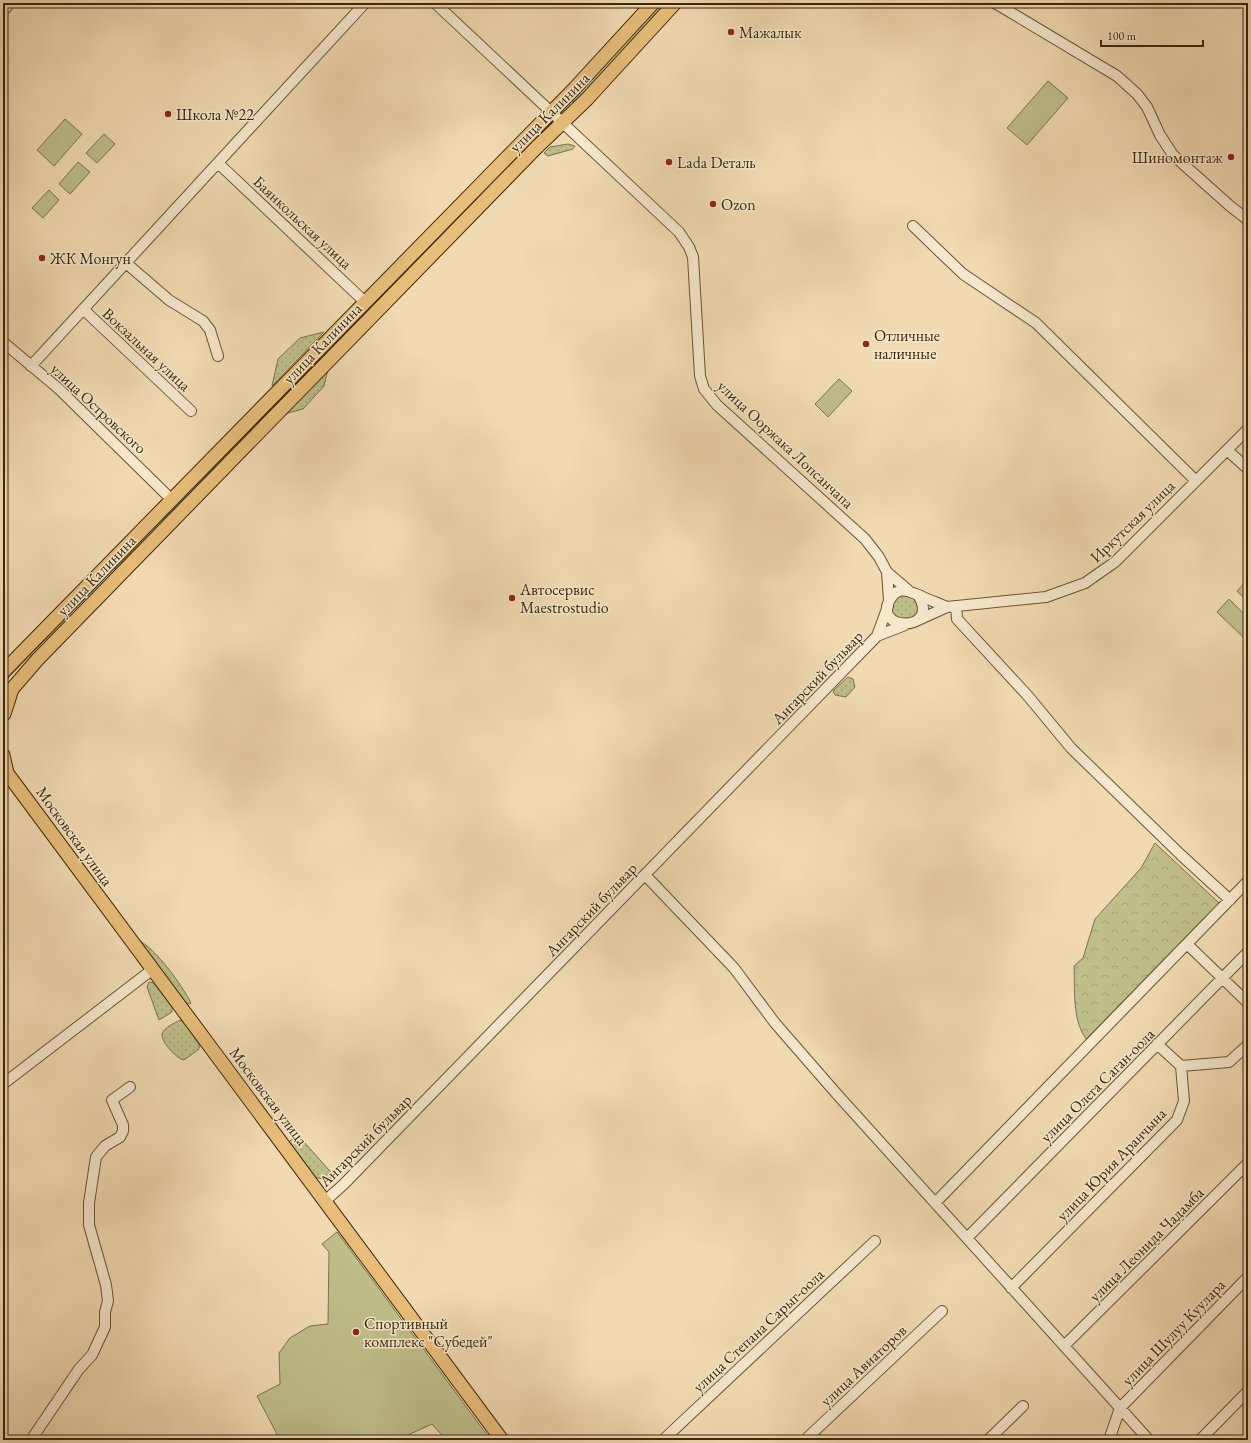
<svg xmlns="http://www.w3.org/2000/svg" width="1251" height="1443" font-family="'EB Garamond',serif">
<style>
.grass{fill:url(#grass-dots);stroke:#7c724a}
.forest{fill:url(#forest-crowns);stroke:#7c724a}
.pitch{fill:#bebe89;stroke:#7c724a}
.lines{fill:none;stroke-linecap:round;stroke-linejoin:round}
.minor-casing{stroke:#685434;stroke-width:12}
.major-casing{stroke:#3a270a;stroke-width:15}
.minor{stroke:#f6e7cd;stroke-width:10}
.major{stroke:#e8bd79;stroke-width:13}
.poi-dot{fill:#8f2418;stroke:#f6e7cd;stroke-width:1.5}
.labels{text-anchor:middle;stroke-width:3;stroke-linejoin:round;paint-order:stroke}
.poi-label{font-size:16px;fill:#3a270a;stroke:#f6e7cd;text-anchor:start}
.street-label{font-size:16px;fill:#3a270a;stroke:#f6e7cd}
</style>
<defs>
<pattern id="grass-dots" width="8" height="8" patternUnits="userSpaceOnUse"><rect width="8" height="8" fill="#bebe89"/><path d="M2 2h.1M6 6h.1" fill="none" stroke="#a4a375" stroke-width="1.8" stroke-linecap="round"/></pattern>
<pattern id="forest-crowns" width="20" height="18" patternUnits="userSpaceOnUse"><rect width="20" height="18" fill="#bebe89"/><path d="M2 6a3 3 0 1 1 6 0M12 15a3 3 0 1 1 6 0" fill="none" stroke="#a4a375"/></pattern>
</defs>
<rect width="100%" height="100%" fill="#f1dab2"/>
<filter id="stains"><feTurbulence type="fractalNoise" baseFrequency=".005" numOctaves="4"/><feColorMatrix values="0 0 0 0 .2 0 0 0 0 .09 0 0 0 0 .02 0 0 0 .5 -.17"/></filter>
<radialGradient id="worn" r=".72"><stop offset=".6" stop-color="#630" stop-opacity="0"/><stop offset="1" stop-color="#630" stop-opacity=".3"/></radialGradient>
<path class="grass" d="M661,3H667L574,103L572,98Z
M542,124L545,129L358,321L355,317Z
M568,144L575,146L573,149L548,156L544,153L550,147Z
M345,326L349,330L116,569L112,565Z
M324,332L272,386L278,359L300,338Z
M329,365L324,386L303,409L284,414Z
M102,576L104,579L9,677L3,690V676Z
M910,594L919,604L916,617L903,621L892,613L891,604L896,596Z
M848,677L853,679L855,687L846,697L835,695L833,691Z
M136,939C154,946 182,985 191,1003L190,1004L181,1001Z
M149,982L154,983L172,1007V1012L159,1020L147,987Z
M180,1020L184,1022L200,1046L198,1050L184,1060C177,1059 161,1042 162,1034C163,1028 175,1023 180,1020Z
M297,1134L336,1178L326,1180L315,1177L289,1142Z"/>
<path class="forest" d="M1155,843L1219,903L1086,1039C1072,1019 1075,990 1074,966L1083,958L1095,919L1141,868Z"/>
<path class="pitch" d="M1048,81L1068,98L1027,145L1007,128Z
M65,119L82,134L54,166L37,150Z
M104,134L115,144L97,163L86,153Z
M78,162L90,172L70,194L59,184Z
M49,190L59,200L43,218L32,208Z
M839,379L852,391L828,417L815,404Z
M1248,579V602L1237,591Z
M1229,599L1248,618V632L1243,637L1217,612Z
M337,1232L487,1435L479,1440H446L432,1424L397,1440H280L257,1396L280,1384L279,1353L290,1338L310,1326L328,1324L329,1252L322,1244Z"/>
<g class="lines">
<defs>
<path id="minor" d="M435,3L679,232L689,247L693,257L700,376L704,389L717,405L865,539L879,557L887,572L908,590
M995,3L1117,76L1137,94L1147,107L1160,135L1173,155L1230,206L1248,220
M3,11L10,3
M219,164L365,302
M913,226L963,274L1036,323L1196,481
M126,263L169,300L203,321L210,330L218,356
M83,309L191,411
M3,342L59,389L172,500
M31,366C142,245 254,125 365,3
M1227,450L1248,469
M887,572L889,600
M918,595C942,634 869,631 891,598C899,585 910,592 921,596C929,600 938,603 947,607
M956,606L957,619L1028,696L1071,748L1181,855L1230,900
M916,621L947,607L1046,597L1085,583L1115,562L1248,429
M877,636L905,625
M645,875L734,968L775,1023L835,1092L1149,1440
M1188,945L1248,1003
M1157,1044L1181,1066
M3,1084L153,969
M325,1201L344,1184L877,636L888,606
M935,1203L1248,881
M967,1238L1248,952
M1011,1288L1177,1120L1184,1101L1181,1066L1229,1062L1248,1045
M1064,1346L1248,1163
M31,1440L79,1369L92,1355L105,1327V1312L108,1301L106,1285L89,1225V1203L96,1157L105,1146L120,1137L123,1131V1125L112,1100L130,1087
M663,1440L875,1241
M805,1440L942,1311
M988,1440L1023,1406
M1109,1440L1120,1408L1248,1277
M1200,1440L1248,1391"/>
<path id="major" d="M3,672L575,88L653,3
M4,714L12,689L38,659L536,148L587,99L675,3
M3,755L7,773
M3,770L7,773L502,1440"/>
</defs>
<use href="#minor" class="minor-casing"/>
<use href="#major" class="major-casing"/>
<use href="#minor" class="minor"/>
<use href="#major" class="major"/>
</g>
<g class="poi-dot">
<circle cx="731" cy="32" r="4"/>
<circle cx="168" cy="114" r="4"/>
<circle cx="1231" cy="157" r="4"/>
<circle cx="669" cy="162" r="4"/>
<circle cx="713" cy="204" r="4"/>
<circle cx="42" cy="258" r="4"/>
<circle cx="866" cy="344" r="4"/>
<circle cx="512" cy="598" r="4"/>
<circle cx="356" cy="1332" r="4"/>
</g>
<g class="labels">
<g class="poi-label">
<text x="739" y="38">Мажалык</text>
<text x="176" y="120">Школа №22</text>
<text x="1223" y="163" text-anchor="end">Шиномонтаж</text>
<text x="677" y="168">Lada Dеталь</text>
<text x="721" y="210">Ozon</text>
<text x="50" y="264">ЖК Монгун</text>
<text x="874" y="341">Отличные<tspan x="874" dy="18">наличные</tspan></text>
<text x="520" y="595">Автосервис<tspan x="520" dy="18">Maestrostudio</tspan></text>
<text x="364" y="1329">Спортивный<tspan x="364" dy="18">комплекс "Субедей"</tspan></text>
</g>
<g class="street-label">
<text transform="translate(549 112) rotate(-45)" y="6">улица Калинина</text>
<text transform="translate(303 222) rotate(43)" y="6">Баянкольская улица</text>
<text transform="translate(322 343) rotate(-46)" y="6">улица Калинина</text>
<text transform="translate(147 349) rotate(43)" y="6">Вокзальная улица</text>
<text transform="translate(99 408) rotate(43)" y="6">улица Островского</text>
<text transform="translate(786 444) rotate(43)" y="6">улица Ооржака Лопсанчапа</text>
<text transform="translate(1132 521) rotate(-44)" y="6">Иркутская улица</text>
<text transform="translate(96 575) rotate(-46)" y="6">улица Калинина</text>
<text transform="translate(817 677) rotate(-46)" y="6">Ангарский бульвар</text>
<text transform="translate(75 836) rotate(54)" y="6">Московская улица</text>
<text transform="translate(591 909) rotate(-46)" y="6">Ангарский бульвар</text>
<text transform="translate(1097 1085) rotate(-45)" y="6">улица Олега Саган-оола</text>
<text transform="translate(269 1096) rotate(53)" y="6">Московская улица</text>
<text transform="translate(365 1140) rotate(-45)" y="6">Ангарский бульвар</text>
<text transform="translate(1111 1164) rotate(-46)" y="6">улица Юрия Аранчына</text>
<text transform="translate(1146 1244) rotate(-45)" y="6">улица Леонида Чадамба</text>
<text transform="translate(758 1330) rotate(-43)" y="6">улица Степана Сарыг-оола</text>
<text transform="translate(1173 1332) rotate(-46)" y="6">улица Шулуу Куулара</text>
<text transform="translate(863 1365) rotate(-43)" y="6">улица Авиаторов</text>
</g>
</g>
<rect width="1251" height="1443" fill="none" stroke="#f1dab2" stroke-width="16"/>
<rect x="4" y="4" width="1243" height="1435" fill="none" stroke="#3a270a" stroke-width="2"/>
<rect x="8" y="8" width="1235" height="1427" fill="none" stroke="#3a270a"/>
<path d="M1101 40v6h102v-6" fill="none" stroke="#3a270a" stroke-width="2"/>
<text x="1107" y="40" font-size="12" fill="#3a270a" stroke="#f6e7cd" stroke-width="3" paint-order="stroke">100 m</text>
<rect width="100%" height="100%" filter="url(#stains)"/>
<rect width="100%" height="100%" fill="url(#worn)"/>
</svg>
